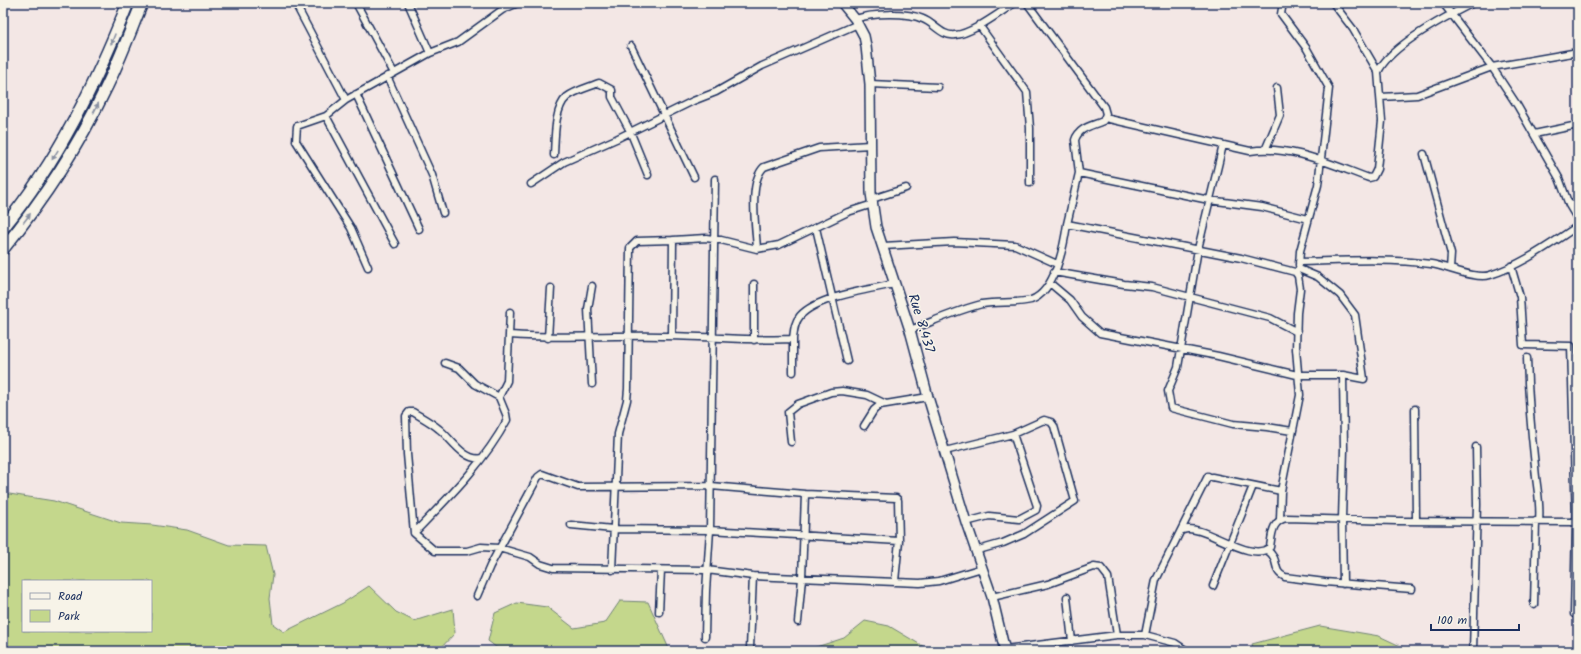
<svg xmlns="http://www.w3.org/2000/svg" width="1581" height="654" font-family="Kalam,sans-serif">
<style>
.green{fill:#c4d78c;stroke:#708375;fill-rule:evenodd}
.lines{fill:none;stroke-linecap:round;stroke-linejoin:round}
.minor-casing{stroke:#1b2f5e;stroke-width:9}
.secondary-casing{stroke:#1b2f5e;stroke-width:12}
.motorway-casing{stroke:#1b2f5e;stroke-width:14}
.minor{stroke:#f7f3e8;stroke-width:6}
.secondary{stroke:#f7f3e8;stroke-width:9}
.motorway{stroke:#f7f3e8;stroke-width:11}
.oneway{fill:#8991a3}
.labels{text-anchor:middle;stroke-width:3;stroke-linejoin:round;paint-order:stroke}
.street-label{font-size:14px;fill:#1b2f5e;stroke:#f7f3e8}
</style>
<rect width="100%" height="100%" fill="#f3e7e5"/>
<filter id="ink" filterUnits="userSpaceOnUse"><feTurbulence type="fractalNoise" baseFrequency=".025" numOctaves="2"/><feDisplacementMap in="SourceGraphic" scale="8" xChannelSelector="R" yChannelSelector="G"/><feConvolveMatrix kernelMatrix="1 2 1 2 8 2 1 2 1" color-interpolation-filters="sRGB"/></filter>
<g filter="url(#ink)">
<path class="green" d="M3,493L54,501L121,523L152,525L187,530L229,545L266,546L273,575L270,598L273,624L284,632L343,603L369,586L396,612L414,621L453,609L455,633L438,651H3ZM23,581H151V631H23Z
M620,601L648,602L670,651H501L488,641L495,613L517,603L547,607L574,628L605,623Z
M865,621L889,626L931,651H804L844,638Z
M1320,626L1379,636L1411,651H1254L1252,644Z"/>
<g class="lines">
<defs>
<path id="minor" d="M295,3L346,100
M356,3L394,73
M408,3L430,53
M1027,3L1104,107L1106,114L1103,121C1092,126 1079,127 1075,140L1079,173L1067,224
M1283,3L1281,14L1307,49L1329,88L1318,185L1300,251L1299,265
M1443,3L1492,67L1517,105L1559,178L1569,205L1578,220
M855,19C873,13 906,12 923,19C934,23 942,37 955,35C972,34 1000,12 1015,3
M979,25L1027,92L1030,128V183
M631,46L694,177
M1378,72C1390,46 1447,16 1473,3
M387,76L432,175L443,213
M870,84L938,87
M356,94L419,229
M1381,97L1417,95L1492,67L1578,52
M326,116L395,244
M1105,118L1250,151C1289,144 1333,165 1369,178L1373,177L1377,169L1382,121L1378,72L1353,29L1333,3
M1534,134L1578,125
M1223,145L1198,249L1178,367L1168,391L1171,408L1233,424L1267,427L1292,431
M1266,148L1280,115L1277,88
M1424,154L1451,254L1450,269
M554,155C555,139 554,108 567,97C574,91 589,87 599,83L612,90V97L630,131L648,175
M1079,173L1209,200L1262,207L1308,219
M531,184L564,162L616,139L693,101L716,92L762,66L858,24
M872,199L906,188
M1569,205L1578,200
M816,228L847,361
M883,246L954,242L1015,245L1057,264
M757,249C756,228 748,182 764,167L819,148L870,145
M1299,262C1343,261 1387,258 1431,264C1446,266 1476,280 1490,275C1522,265 1550,244 1578,226
M1511,266L1520,297L1523,345L1571,346L1576,522L1574,614
M368,267L351,228L296,141L297,126L326,116L346,100L430,53L458,42L502,10L518,3
M1054,272L1124,284L1152,287L1270,318L1297,332
M754,284V340
M1051,284L1070,300L1082,317L1100,333L1218,356L1297,375H1343L1364,379L1355,315L1340,295L1318,277L1299,269
M592,286L588,309L592,384
M910,330C934,321 958,310 982,304C998,301 1015,304 1031,300C1055,292 1064,246 1067,224L1241,258L1295,272L1298,276L1300,289L1297,313L1296,349L1300,395L1281,491L1280,519
M510,335C561,339 611,335 662,336C706,336 749,341 793,339C794,331 794,323 800,316C816,297 870,289 895,284
M672,336L673,240L706,238L721,240L757,249L779,245L848,212L873,204
M548,338L551,288
M793,339V372
M1527,358C1528,394 1531,430 1535,466C1536,485 1541,502 1539,521
M445,363L459,368L475,384L499,397
M1415,409L1416,521
M864,426L874,410L880,405L928,397
M791,442L788,412L798,404L831,392L842,391L867,395L886,404
M945,451L1013,434L1044,420L1051,422L1054,426L1075,501L1024,534L1003,543L975,551
M482,458C464,462 451,438 439,429C431,422 421,417 413,412H409L406,416L407,454L414,533L435,551H467L481,547L499,548L530,557L540,564L553,568L707,570L753,576L920,583L939,581L982,568
M1212,477L1281,491
M966,522L989,516L1019,519L1036,510L1037,506L1013,434
M571,525L613,529L710,530L899,541
M1183,530C1202,522 1251,565 1270,547C1272,534 1272,520 1287,518L1396,521L1578,522
M414,533C448,498 484,463 507,420L506,414L499,397L507,381L510,312
M1267,550C1281,560 1271,571 1285,577L1325,582L1412,589
M612,570L618,434L627,400L628,389L630,248L637,241L673,240
M1343,584L1342,519L1344,449L1343,375
M1213,586L1253,486
M477,596L490,566L538,477L542,474L578,487L711,486L805,494L896,498L898,500L899,541L895,581
M992,597L1048,584L1094,567L1101,568L1108,577L1117,635
M1067,597L1072,641
M1534,605L1536,521
M659,612L661,570
M798,622L802,578L805,494
M1145,635L1175,643L1187,651
M705,637L706,591L710,530L715,179
M750,648L753,576
M1005,649L1117,635H1145L1156,580L1208,476
M1473,651L1477,505L1476,447"/>
<path id="secondary" d="M842,3L855,19L864,36L866,46L870,84L871,193L876,227L910,330L928,397L966,522L992,597L1005,651"/>
<path id="motorway" d="M3,228C58,161 96,83 128,3
M3,249C43,200 78,147 105,90C119,62 130,32 142,3"/>
</defs>
<use href="#minor" class="minor-casing"/>
<use href="#secondary" class="secondary-casing"/>
<use href="#motorway" class="motorway-casing"/>
<use href="#minor" class="minor"/>
<use href="#secondary" class="secondary"/>
<use href="#motorway" class="motorway"/>
</g>
<defs><path id="oneway-solid" d="M-6-.8H1V-3.2L6.5 0L1 3.2V.8H-6Z"/></defs>
<g class="oneway">
<use href="#oneway-solid" transform="translate(113 39) rotate(112)"/>
<use href="#oneway-solid" transform="translate(96 108) rotate(-63)"/>
<use href="#oneway-solid" transform="translate(55 155) rotate(122)"/>
<use href="#oneway-solid" transform="translate(27 218) rotate(-53)"/>
</g>
</g>
<g class="labels">
<g class="street-label">
<text transform="translate(922 323) rotate(73)" y="5">Rue 8.437</text>
</g>
</g>
<rect width="1581" height="654" fill="none" stroke="#f7f3e8" stroke-width="16"/>
<rect x="8" y="8" width="1565" height="638" fill="none" stroke="#1b2f5e" stroke-width="1.5" filter="url(#ink)"/>
<rect x="22" y="580" width="130" height="52" fill="#f7f3e8" stroke="#9fa5b1"/>
<rect x="30" y="593" width="20" height="6" fill="#f7f3e8" stroke="#9fa5b1"/>
<text x="58" y="600" font-size="12" fill="#1b2f5e">Road</text>
<rect x="30" y="610" width="20" height="12" fill="#c4d78c" stroke="#9fa5b1"/>
<text x="58" y="620" font-size="12" fill="#1b2f5e">Park</text>
<path d="M1431 624v6h88v-6" fill="none" stroke="#1b2f5e" stroke-width="2"/>
<text x="1437" y="624" font-size="12" fill="#1b2f5e" stroke="#f7f3e8" stroke-width="3" paint-order="stroke">100 m</text>
</svg>
